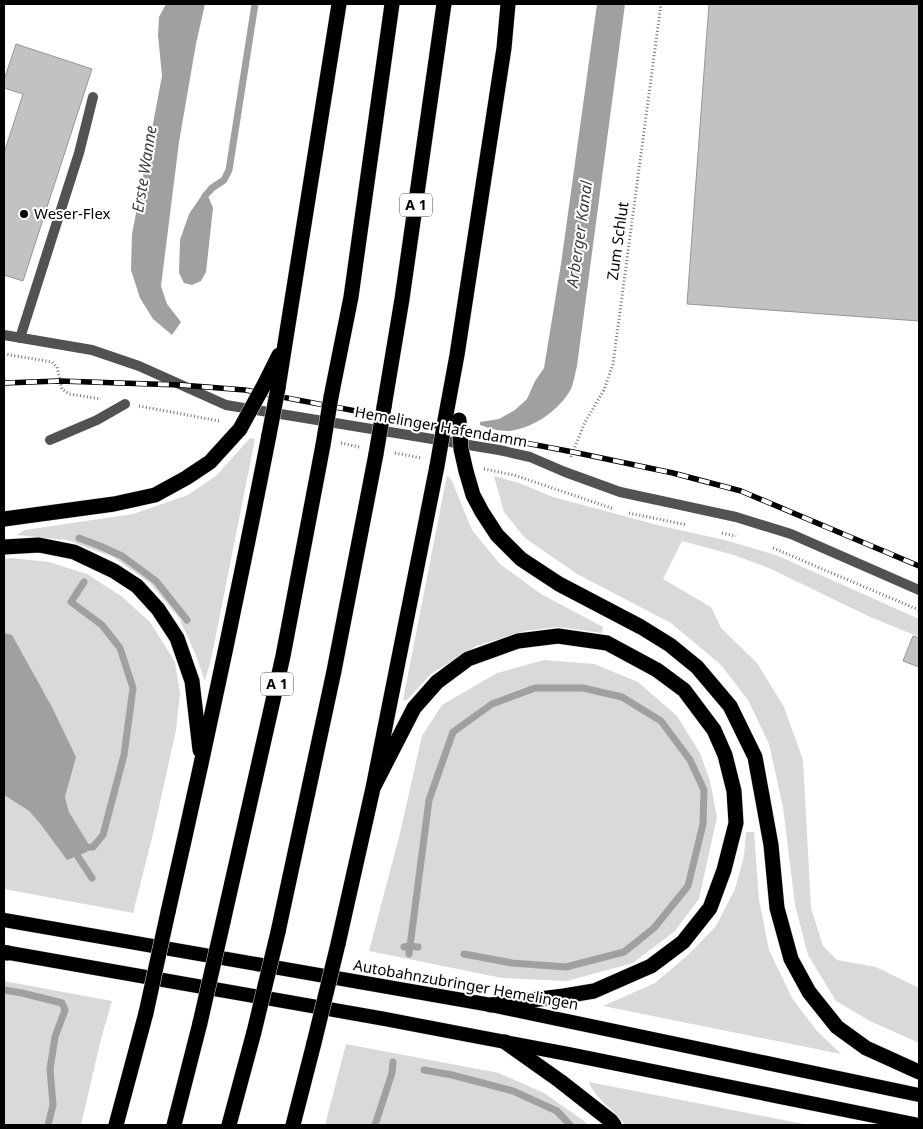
<svg xmlns="http://www.w3.org/2000/svg" width="923" height="1129" font-family="'Noto Sans',sans-serif">
<style>
.green{fill:#d9d9d9}
.water{fill:#a0a0a0}
.lines{fill:none;stroke-linecap:round;stroke-linejoin:round}
.stream{stroke:#a0a0a0;stroke-width:7}
.building{fill:#c2c2c2;stroke:#969696}
.trunk-casing{stroke:#dbdbdb;stroke-width:15}
.motorway-casing{stroke:#dbdbdb;stroke-width:16}
.path{stroke:#747474;stroke-width:3;stroke-dasharray:1 2.5;stroke-linecap:butt}
.service{stroke:#525252;stroke-width:10}
.tertiary{stroke:#525252;stroke-width:10}
.trunk{stroke:#000;stroke-width:14}
.motorway{stroke:#000;stroke-width:15}
.rail-casing{stroke:#000;stroke-width:5.5}
.rail{stroke:#fff;stroke-width:4;stroke-dasharray:11;stroke-linecap:butt}
.motorway-bridge-casing{stroke:#dbdbdb;stroke-width:16;stroke-linecap:butt}
.motorway-bridge{stroke:#000;stroke-width:15}
.poi-dot{fill:#000;stroke:#fff;stroke-width:2}
.labels{text-anchor:middle;stroke-width:4;stroke-linejoin:round;paint-order:stroke}
.shield{fill:#fff;stroke:#4c4c4c;stroke-width:1}
.shield-label{font-size:14px;font-weight:bold;fill:#000}
.poi-label{font-size:15px;fill:#000;stroke:#fff;text-anchor:start}
.street-label{font-size:15px;fill:#000;stroke:#fff}
.water-label{font-size:16px;font-style:italic;fill:#414141;stroke:#fff}
</style>
<rect width="100%" height="100%" fill="#fff"/>
<path class="green" d="M250,438L255,439L212,655L205,681L195,653L179,618L150,583L113,557L67,540L16,535L25,530L133,514L188,495L217,475Z
M447,475L452,481L472,530L500,564L541,594L603,627L602,633L558,627L525,631L476,646L431,674L407,700H403Z
M494,476L519,483L553,497L661,526L725,540L776,555L919,619V637L868,616L771,569L734,555L682,541L663,579L711,607L721,628L757,663L784,707L803,760L811,908L823,946L837,960L876,967L919,988V1043L870,1021L836,1001L808,955L795,905L783,807L769,744L748,700L721,665L671,623L577,574L525,538L504,512Z
M11,558L49,562L87,574L121,596L150,622L175,662L180,693L176,730L153,834L133,913L4,889V795L29,811L42,826L88,843L69,812L65,797L75,757L52,707L12,636L4,633V559Z
M544,660L594,664L638,682L677,716L700,753L710,781L717,817L699,899L675,931L633,963L567,981L502,978L369,951L399,837L422,736L442,705L497,673Z
M746,832H754L759,900L769,950L792,998L817,1031L841,1054L603,1006L655,983L689,954L716,926L735,889L744,856Z
M4,981L112,1001L101,1039L81,1125H4Z
M346,1044L499,1073L544,1093L584,1121L588,1125H325Z
M589,1082L809,1125H625C615,1110 594,1098 589,1082Z"/>
<path class="water" d="M166,4H205L196,44L179,142L161,286L167,304L181,322L172,335L153,319L140,298L131,270L132,234L162,76L158,35L159,17Z
M597,4H625L577,366C575,373 574,382 571,389C560,410 531,430 507,431C499,431 488,428 480,425V422L499,419L515,410L527,399L535,381L544,368L561,264Z
M202,195L209,198L213,208L206,272L201,281L192,285L184,283L179,273L180,240L189,214Z
M4,633L12,635L52,707L76,757L65,797L69,812L88,843L87,852L67,860L42,826L29,811L4,795Z"/>
<g class="lines">
<path class="stream" d="M205,196L212,188L224,180L229,170L255,4
M79,538L100,546L122,556L156,581L187,620
M78,848L93,847L103,835L124,755L133,688L120,648L102,625L71,602L84,582
M73,849L92,878
M404,947L410,946L409,954
M418,947L410,946L429,800L453,732L492,704L535,688H583L622,697L661,721L690,760L704,790L703,824L688,886L654,928L624,952L566,967L512,963L464,954
M4,990L22,993L62,1003L65,1010L55,1037L50,1069L53,1105L48,1125
M424,1070L452,1075L513,1091L557,1111L570,1125
M375,1125L392,1073L393,1062"/>
</g>
<path class="building" d="M709,4H919V321L687,304Z
M16,44L92,69L23,281L4,275V153L23,94L4,88V80Z
M913,636L919,638V667L903,661Z"/>
<g class="lines">
<defs>
<path id="trunk" d="M4,920L491,1005L919,1095
M4,952L385,1019L568,1054L919,1125"/>
<path id="motorway" d="M264,385L279,355
M278,388L339,4
M331,397L351,297L392,4
M384,407L402,299L444,4
M445,420L457,355L504,48L508,4
M466,471L473,495L482,512L497,535L521,559L559,584L641,627L670,645L697,667L730,706L755,757L771,845L777,908L791,959L809,992L837,1027L866,1048L919,1072
M4,519L114,504L155,495L186,478L210,462L240,429
M4,547L39,545L74,552L114,571L137,586L158,609L177,638L192,681L200,750
M373,788L414,708L437,682L468,659L518,641L558,636L607,643L657,670L684,690L714,730L725,755L734,791L736,823L724,870L710,908L683,942L651,966L594,991L564,996L491,1005
M168,912C204,754 238,594 269,435
M223,922L283,656L323,445
M278,932L334,671L376,454
M338,944L373,788L437,466
M4,953H8
M505,1042L560,1081L611,1121L614,1125
M116,1125L146,1013
M174,1125L200,1023
M229,1125L254,1032
M293,1125L314,1043"/>
</defs>
<use href="#trunk" class="trunk-casing"/>
<use href="#motorway" class="motorway-casing"/>
<path class="path" d="M4,354L52,362L57,367L62,389L69,394L101,399
M139,406L219,421
M341,443L359,447
M395,453L421,458
M571,457L585,422L604,390L613,364L661,4
M484,469L514,475L614,509
M629,513L687,525
M722,533L736,536
M773,548L919,610"/>
<path class="service" d="M20,338L79,153L93,97
M50,440L97,420L125,404"/>
<path class="tertiary" d="M4,335L92,350L139,366L226,405L499,450L530,457L565,472L620,492L736,517L791,534L919,590"/>
<use href="#trunk" class="trunk"/>
<use href="#motorway" class="motorway"/>
<defs>
<path id="rail" d="M4,383L59,381L181,385L245,390L573,452L673,473L741,491L919,566"/>
</defs>
<use href="#rail" class="rail-casing"/>
<use href="#rail" class="rail"/>
<defs>
<path id="motorway-bridge" d="M459,420L461,449L466,471
M240,429L264,385
M269,435L278,388
M323,445L331,397
M376,454L384,407
M437,466L445,420
M146,1013L168,912
M200,1023L223,922
M254,1032L278,932
M314,1043L338,944"/>
</defs>
<use href="#motorway-bridge" class="motorway-bridge-casing"/>
<use href="#motorway-bridge" class="motorway-bridge"/>
</g>
<circle class="poi-dot" cx="24" cy="214" r="5"/>
<g class="labels">
<g class="shield">
<rect x="400" y="193.5" width="32" height="23" rx="4"/>
<rect x="261" y="672.5" width="32" height="23" rx="4"/>
</g>
<g class="shield-label">
<text x="416" y="210">A 1</text>
<text x="277" y="689">A 1</text>
</g>
<g class="poi-label">
<text x="34" y="219">Weser-Flex</text>
</g>
<g class="street-label">
<text transform="translate(618 241) rotate(-82)" y="5">Zum Schlut</text>
<text transform="translate(441 427) rotate(10)" y="5">Hemelinger Hafendamm</text>
<text transform="translate(466 985) rotate(10)" y="5">Autobahnzubringer Hemelingen</text>
</g>
<g class="water-label">
<text transform="translate(144 169) rotate(-81)" y="6">Erste Wanne</text>
<text transform="translate(579 234) rotate(-82)" y="6">Arberger Kanal</text>
</g>
</g>
<rect width="923" height="1129" fill="none" stroke="#000000" stroke-width="10"/>
</svg>
